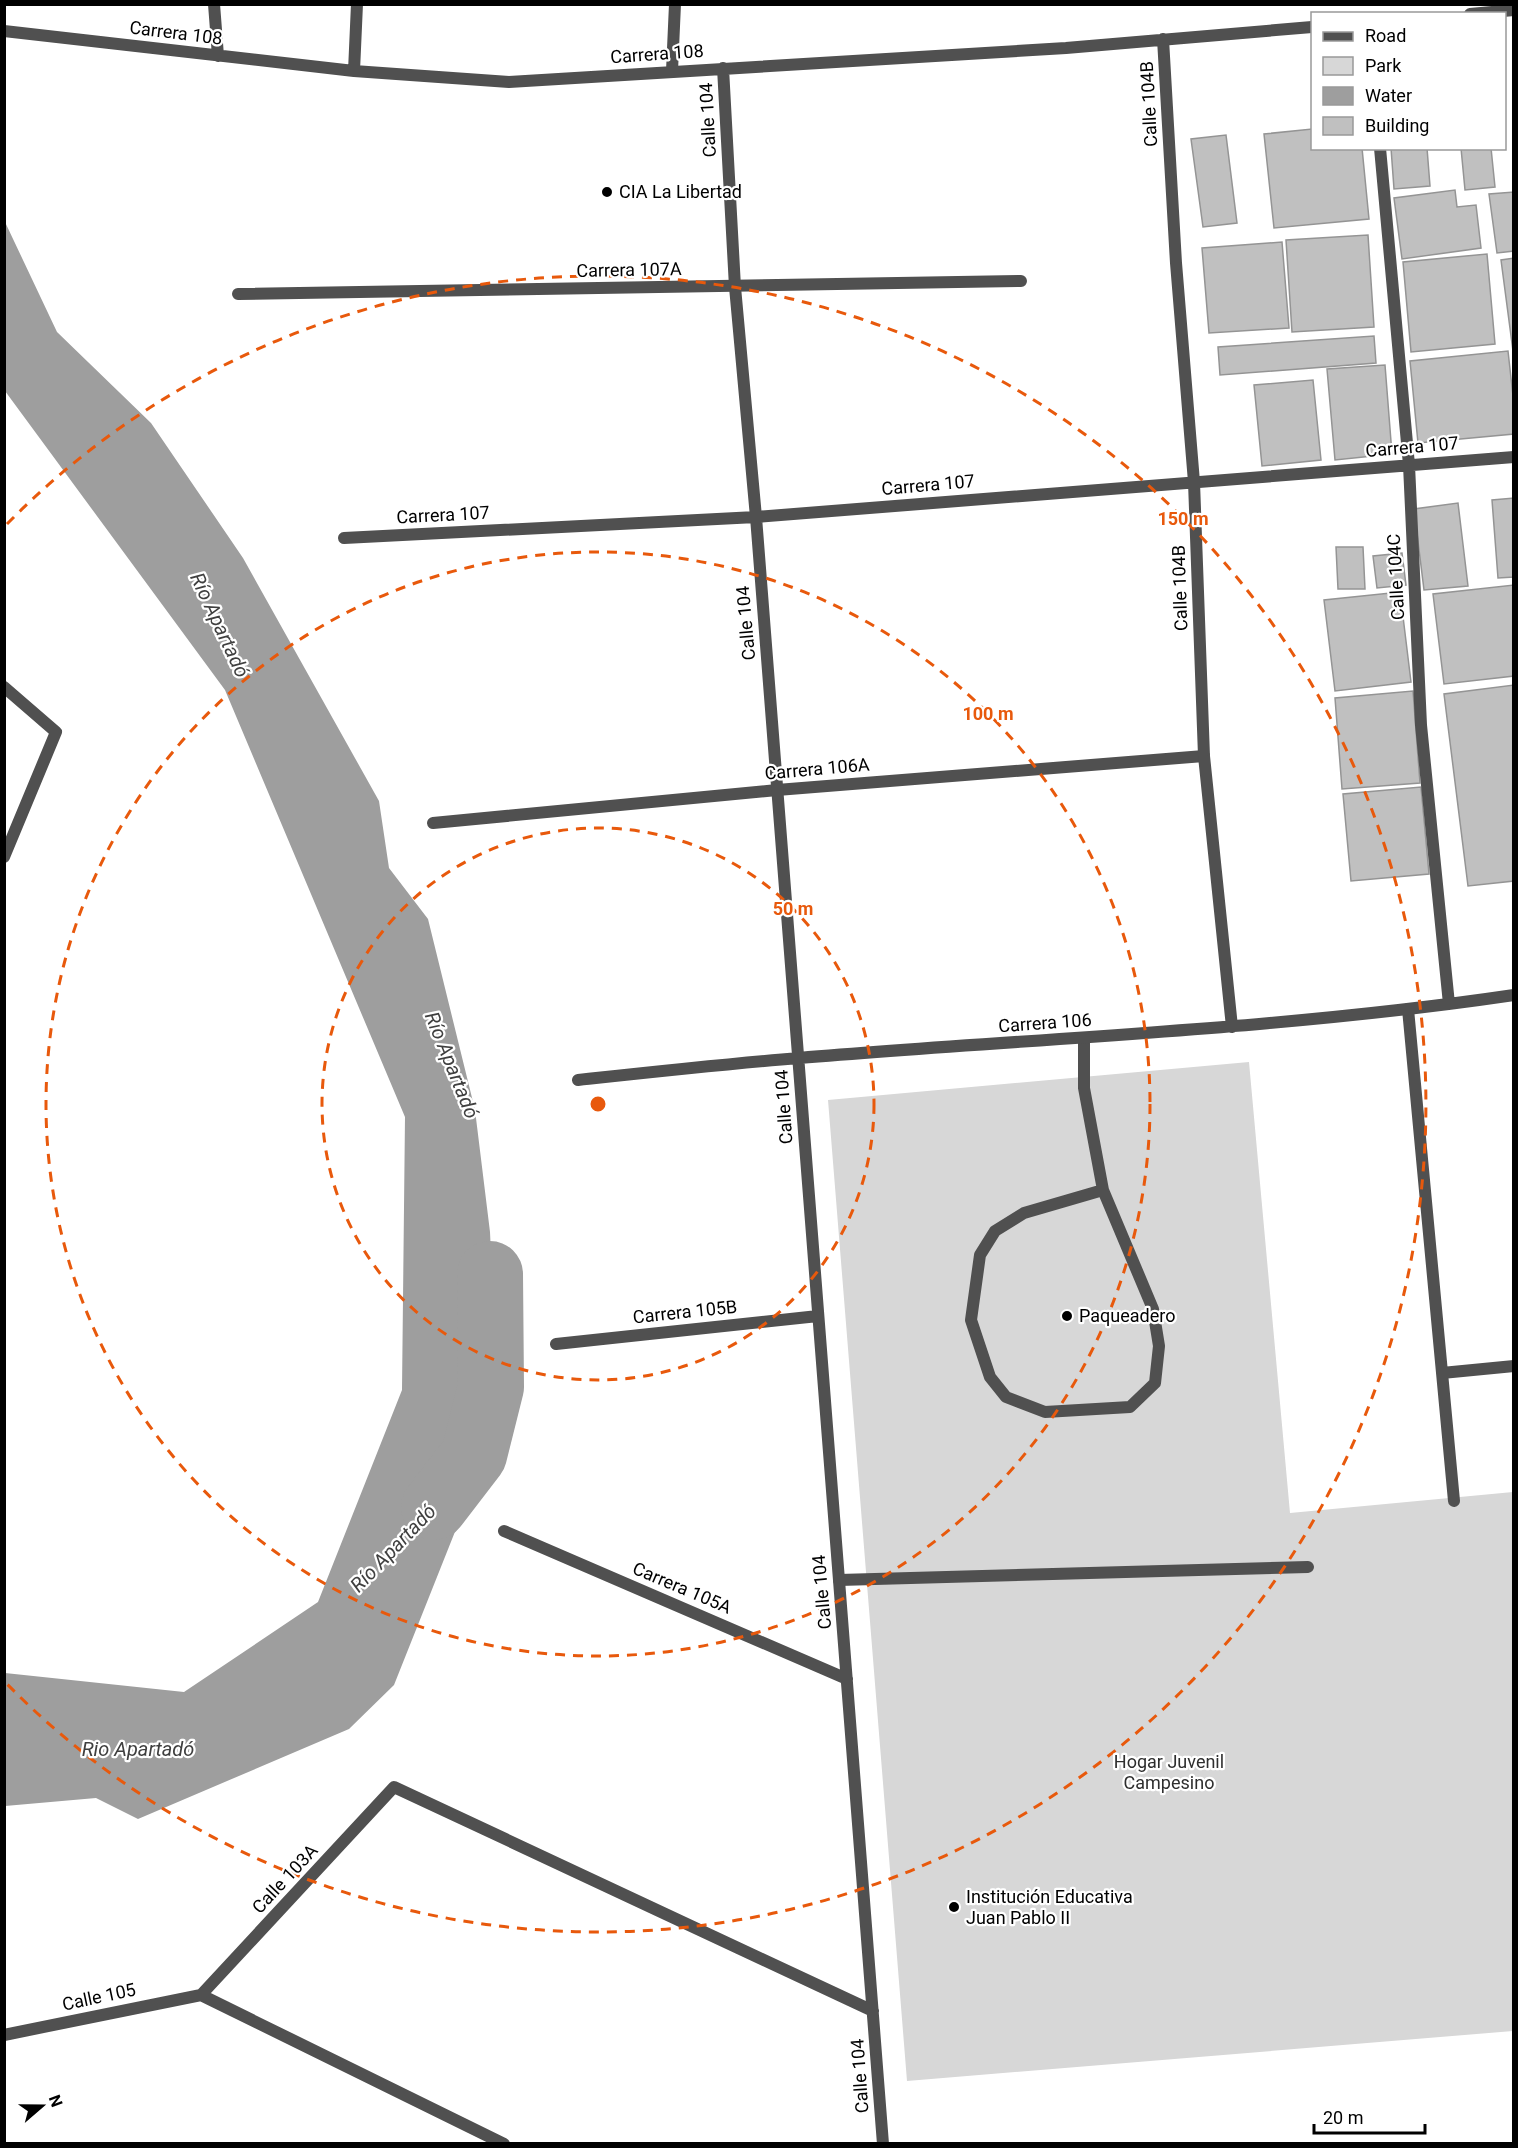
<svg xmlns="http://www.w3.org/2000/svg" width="1518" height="2148" font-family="Roboto,sans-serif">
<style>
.green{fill:#d7d7d7}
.water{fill:#9e9e9e}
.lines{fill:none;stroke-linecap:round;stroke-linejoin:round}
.river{stroke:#9e9e9e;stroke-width:66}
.building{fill:#c0c0c0;stroke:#949494;stroke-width:1.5}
.service{stroke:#505050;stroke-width:12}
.minor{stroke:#505050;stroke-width:12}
.ring{fill:none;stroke:#e8590c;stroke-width:3;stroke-dasharray:10 8}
.poi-dot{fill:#000;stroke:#fff;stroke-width:2}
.labels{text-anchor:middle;stroke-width:4.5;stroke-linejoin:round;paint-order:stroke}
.street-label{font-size:18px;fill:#000;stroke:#fff}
.poi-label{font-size:18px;fill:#000;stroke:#fff;text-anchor:start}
.park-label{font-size:18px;fill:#2e2e2e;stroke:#fff}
.water-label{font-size:20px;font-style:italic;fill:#3f3f3f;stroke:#fff}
.centre{fill:#e8590c;stroke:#fff;stroke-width:3}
.ring-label{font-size:18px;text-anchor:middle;font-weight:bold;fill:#e8590c;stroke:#fff;stroke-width:4.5;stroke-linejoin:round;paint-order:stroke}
</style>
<rect width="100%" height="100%" fill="#fff"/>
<path class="green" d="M1249,1062L1290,1513L1513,1492V2031L907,2081L828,1100Z"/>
<path class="water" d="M5,222L57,332L151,423L243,558L379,801L389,868L428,919L475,1110L490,1232L495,1342L470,1494L394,1685L349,1729L138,1819L96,1798L5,1806V1673L184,1692L318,1602L402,1390L405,1117L225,690L5,391Z"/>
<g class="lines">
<path class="river" d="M434,1507L474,1455L491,1387L490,1274"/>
</g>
<path class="building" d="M1312,129V148H1362L1369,219L1274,228L1264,134Z
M1226,135L1237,223L1203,227L1191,139Z
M1391,148H1427L1430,186L1394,189Z
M1461,148H1491L1495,187L1465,190Z
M1455,190L1457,207L1476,205L1481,248L1402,259L1394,198Z
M1514,192V251L1497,253L1489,194Z
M1368,235L1374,327L1292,332L1286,240Z
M1282,242L1289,328L1209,333L1202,248Z
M1487,254L1495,344L1411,352L1403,262Z
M1514,258V351H1513L1501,260Z
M1374,336L1376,363L1220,375L1218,347Z
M1508,351L1514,405V434L1418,443L1410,361Z
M1385,365L1392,454L1335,460L1327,369Z
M1313,380L1321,460L1262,466L1254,385Z
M1514,498V577L1498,578L1492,500Z
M1458,503L1468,586L1424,590L1414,509Z
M1336,547H1363L1365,589H1338Z
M1402,553L1406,585L1377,588L1373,556Z
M1514,585V676L1444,684L1433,594Z
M1400,592L1411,682L1335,691L1324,600Z
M1514,685V881L1468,886L1444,694Z
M1413,691L1420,783L1342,789L1335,698Z
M1421,787L1429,874L1351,881L1343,794Z"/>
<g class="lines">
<path class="service" d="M238,294L1021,281
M433,823L777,790L1204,756
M1408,1009L1454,1501
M1084,1038V1088L1103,1190L1153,1309L1159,1346L1155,1383L1130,1407L1045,1412L1006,1397L990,1377L971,1320L980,1255L995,1231L1024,1213L1103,1190
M1442,1373L1514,1366
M839,1580L1308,1567"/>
<path class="minor" d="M214,4L218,56
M1470,14L1514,10
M4,31L354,71L509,82L1066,48L1312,27
M1163,39L1176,263L1194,482L1204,756L1232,1027
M723,68L735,287L756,517L883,2144
M354,71L357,4
M672,71L675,4
M1380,148L1409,465L1421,725L1449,1004
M344,538L756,517L1514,457
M4,687L56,732L4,857
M578,1080C652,1072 725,1064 799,1058C1037,1038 1277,1030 1514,995
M556,1344L818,1316
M504,1531L847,1679
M201,1995L394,1787L873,2011
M201,1995L504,2144
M4,2035L201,1995"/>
</g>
<g class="ring">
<circle cx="598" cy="1104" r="276"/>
<circle cx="598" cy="1104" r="552"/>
<path d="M7 524A828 828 0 1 1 7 1684"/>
</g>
<g class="poi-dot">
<circle cx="607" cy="192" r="6"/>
<circle cx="1067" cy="1316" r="6"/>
<circle cx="954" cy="1907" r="6"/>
</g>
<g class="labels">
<g class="street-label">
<text transform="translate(176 33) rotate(7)" y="6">Carrera 108</text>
<text transform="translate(657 54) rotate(-4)" y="6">Carrera 108</text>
<text transform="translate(1149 104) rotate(-93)" y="6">Calle 104B</text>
<text transform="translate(708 120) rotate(-93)" y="6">Calle 104</text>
<text transform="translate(629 270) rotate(-1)" y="6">Carrera 107A</text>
<text transform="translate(1412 447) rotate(-5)" y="6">Carrera 107</text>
<text transform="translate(928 485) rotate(-5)" y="6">Carrera 107</text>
<text transform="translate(443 515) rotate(-3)" y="6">Carrera 107</text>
<text transform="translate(1396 577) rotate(-93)" y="6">Calle 104C</text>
<text transform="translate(1180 588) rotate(-92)" y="6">Calle 104B</text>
<text transform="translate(746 623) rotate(-95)" y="6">Calle 104</text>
<text transform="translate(817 769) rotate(-5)" y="6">Carrera 106A</text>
<text transform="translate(1045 1023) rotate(-4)" y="6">Carrera 106</text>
<text transform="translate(784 1107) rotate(-94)" y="6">Calle 104</text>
<text transform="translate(685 1312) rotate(-6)" y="6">Carrera 105B</text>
<text transform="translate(682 1588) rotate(23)" y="6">Carrera 105A</text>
<text transform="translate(822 1592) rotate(-95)" y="6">Calle 104</text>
<text transform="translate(285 1879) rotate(-47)" y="6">Calle 103A</text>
<text transform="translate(99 1997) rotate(-12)" y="6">Calle 105</text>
<text transform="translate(860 2076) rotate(-94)" y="6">Calle 104</text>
</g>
<g class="poi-label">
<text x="619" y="198">CIA La Libertad</text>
<text x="1079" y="1322">Paqueadero</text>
<text x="966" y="1903">Institución Educativa<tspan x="966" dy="21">Juan Pablo II</tspan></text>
</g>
<g class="park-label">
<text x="1169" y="1768">Hogar Juvenil<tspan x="1169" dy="21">Campesino</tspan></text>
</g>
<g class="water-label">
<text transform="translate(220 625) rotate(65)" y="7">Río Apartadó</text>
<text transform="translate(452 1065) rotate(68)" y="7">Río Apartadó</text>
<text transform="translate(393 1548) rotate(-46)" y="7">Río Apartadó</text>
<text x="138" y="1756">Rio Apartadó</text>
</g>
</g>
<circle cx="598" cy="1104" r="9" class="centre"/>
<g class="ring-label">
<text x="1183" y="525">150 m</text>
<text x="988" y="720">100 m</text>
<text x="793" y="915">50 m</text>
</g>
<rect width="1518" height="2148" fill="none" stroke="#000000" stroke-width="12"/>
<rect x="1311" y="12" width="195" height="138" fill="#ffffff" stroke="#999999" stroke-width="1.5"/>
<rect x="1323" y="32" width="30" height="9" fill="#505050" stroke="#999999" stroke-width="1.5"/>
<text x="1365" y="42" font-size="18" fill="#000000">Road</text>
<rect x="1323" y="57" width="30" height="18" fill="#d7d7d7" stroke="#999999" stroke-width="1.5"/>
<text x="1365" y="72" font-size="18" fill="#000000">Park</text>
<rect x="1323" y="87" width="30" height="18" fill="#9e9e9e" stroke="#999999" stroke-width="1.5"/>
<text x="1365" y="102" font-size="18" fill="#000000">Water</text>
<rect x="1323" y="117" width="30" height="18" fill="#c0c0c0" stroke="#999999" stroke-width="1.5"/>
<text x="1365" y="132" font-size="18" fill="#000000">Building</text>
<g transform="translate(42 2106) rotate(70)" stroke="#ffffff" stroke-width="4.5" paint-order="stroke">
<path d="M0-4.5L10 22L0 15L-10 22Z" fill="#000000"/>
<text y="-9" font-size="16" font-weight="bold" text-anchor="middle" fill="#000000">N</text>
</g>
<path d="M1314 2124v9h111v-9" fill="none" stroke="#000000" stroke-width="3"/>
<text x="1323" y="2124" font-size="18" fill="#000000" stroke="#ffffff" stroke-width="4.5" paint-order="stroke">20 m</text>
</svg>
